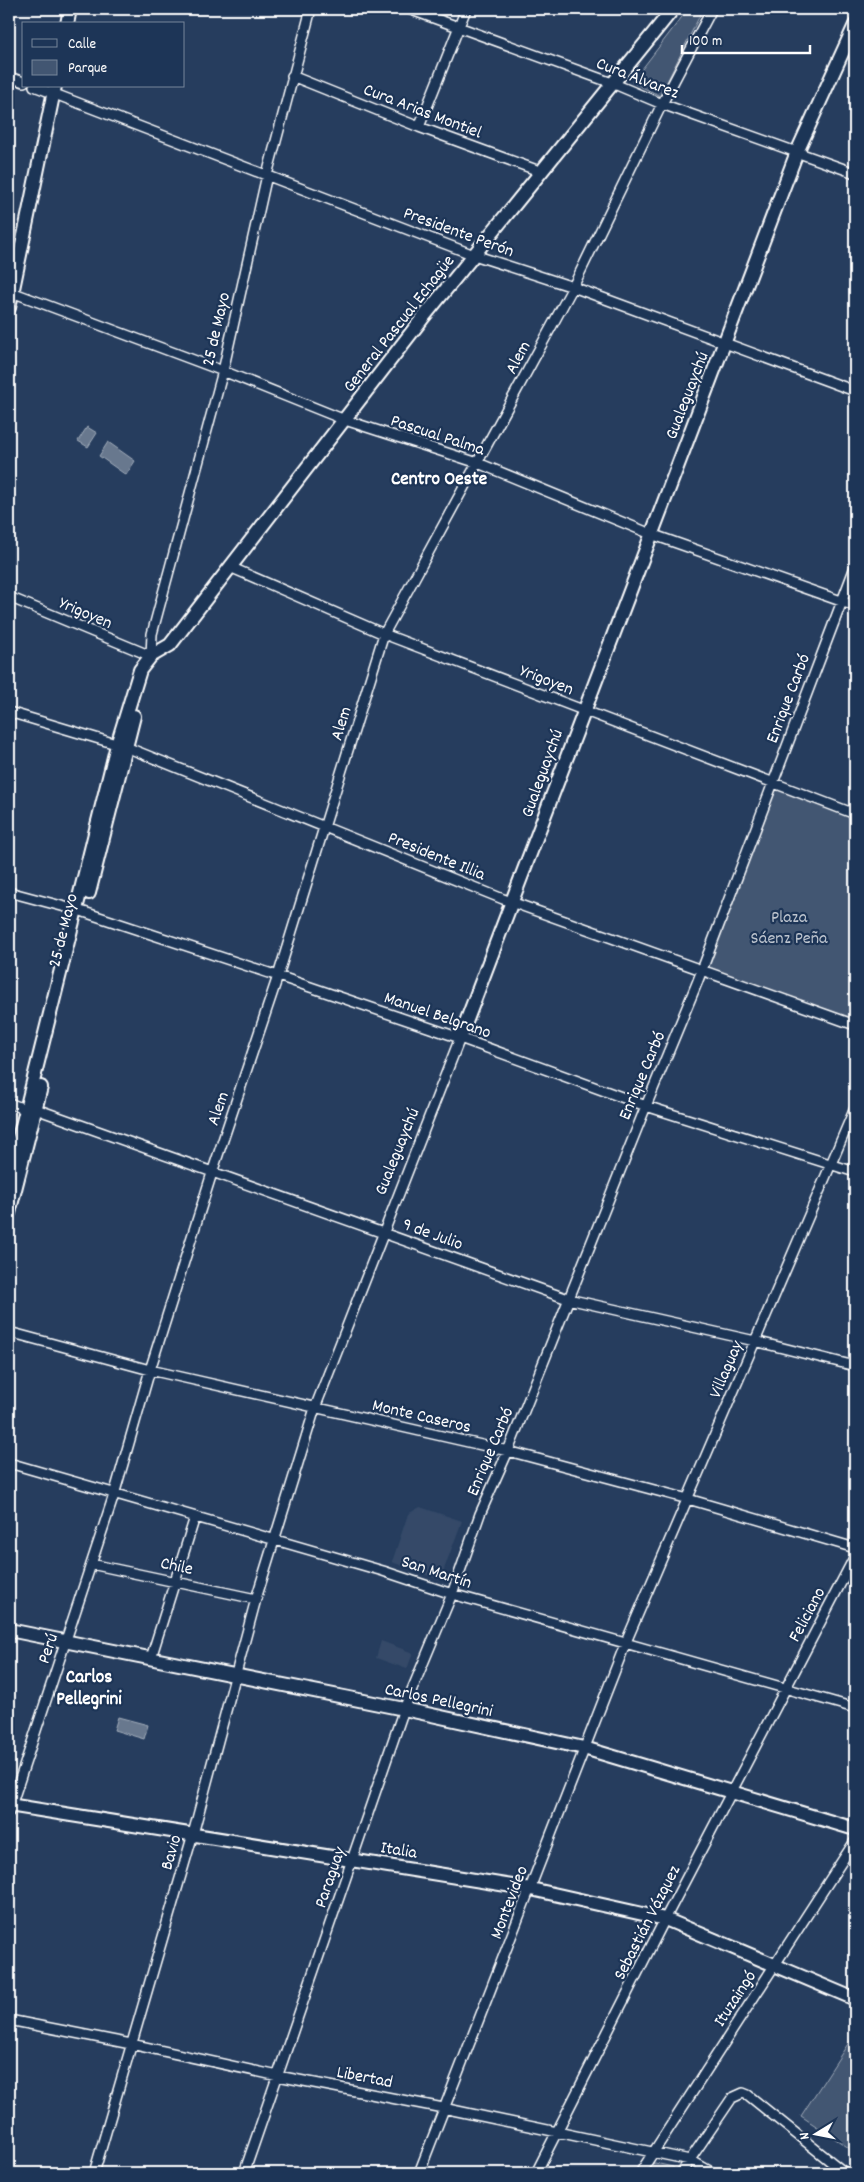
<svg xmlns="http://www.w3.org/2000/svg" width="864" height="2182" font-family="Dekko,sans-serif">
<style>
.built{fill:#344a68}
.green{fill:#425672;stroke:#a0aab8}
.water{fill:#67788e;stroke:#a4aebb}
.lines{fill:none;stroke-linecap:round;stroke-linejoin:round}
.street-casing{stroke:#fff;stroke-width:12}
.secondary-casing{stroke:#fff;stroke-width:16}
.street{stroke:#1d3557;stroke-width:9}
.secondary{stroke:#1d3557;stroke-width:12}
.labels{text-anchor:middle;stroke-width:4.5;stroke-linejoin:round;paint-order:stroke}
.street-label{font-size:18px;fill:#fff;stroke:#1d3557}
.park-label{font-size:18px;fill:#bdc4ce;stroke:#1d3557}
.neighbourhood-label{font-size:19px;font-weight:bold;fill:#fff;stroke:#1d3557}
</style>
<rect width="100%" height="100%" fill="#263d5e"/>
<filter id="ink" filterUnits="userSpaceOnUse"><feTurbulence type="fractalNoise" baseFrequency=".02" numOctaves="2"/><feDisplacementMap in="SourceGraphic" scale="10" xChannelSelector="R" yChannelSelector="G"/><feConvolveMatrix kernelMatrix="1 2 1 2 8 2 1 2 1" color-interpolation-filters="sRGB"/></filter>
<g filter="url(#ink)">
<path class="built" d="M420,1507L462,1521L440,1580L392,1562L408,1514Z
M381,1641L413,1653L407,1669L376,1658Z"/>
<path class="green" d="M688,9H703L660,96L632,82Z
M775,788L855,818V1023L701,965Z
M855,2033V2152L801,2116Z
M655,2163L673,2167L674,2173H643L648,2165Z"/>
<path class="water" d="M87,427L97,433L88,447L78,441Z
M108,442L135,461L126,475L99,456Z
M118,1717L148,1725L144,1739L114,1730Z"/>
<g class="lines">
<defs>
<path id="street" d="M409,9L612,83L662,104L855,173
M292,76L419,127L542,172
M9,77L24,82
M34,86L474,255L573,287L855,391
M419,127L466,9
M9,291L223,371L345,420L478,463L651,534L855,606
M230,567L384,634L855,814
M9,597L151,656L152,634L223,371L267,175L311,9
M9,712L126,747L503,899L855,1025
M9,892L84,912L278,976L460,1038L646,1106L855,1172
M9,1103L27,1110L36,1109L568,1299L755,1341L855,1366
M9,1332L150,1370L508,1451L688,1499L855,1548
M9,1463L383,1571L452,1594L855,1708
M91,1564L256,1599
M151,1658L195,1517
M9,1812L114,1495L150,1370L212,1173L278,976L384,634L573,287L662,104L712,9
M9,2020L131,2044L278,2076L443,2108L690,2160L713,2173
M94,2173L193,1834L256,1599L315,1408L460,1038
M244,2173L404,1709L452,1594L480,1514L508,1451L646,1106L697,983L855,567
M419,2173L626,1642L855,1108
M536,2173L665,1919L855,1556
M640,2173L855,1841
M681,2173L732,2098L743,2093L748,2095L845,2173"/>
<path id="secondary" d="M67,24L70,9
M9,308L55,86
M89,893L134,716
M460,1038L797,152L855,25
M9,1178L117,745L140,670L151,656L170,645L422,319L673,9
M9,1213L41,1087
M9,1630L404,1709L584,1748L855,1829
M9,1805L531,1889L665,1919L855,1999"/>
</defs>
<use href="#street" class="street-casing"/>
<use href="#secondary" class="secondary-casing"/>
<use href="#street" class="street"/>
<use href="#secondary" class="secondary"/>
</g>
</g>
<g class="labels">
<g class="street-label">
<text transform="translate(638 77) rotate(21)" y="6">Cura Álvarez</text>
<text transform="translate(423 110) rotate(21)" y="6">Cura Arias Montiel</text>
<text transform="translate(459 231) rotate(20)" y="6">Presidente Perón</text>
<text transform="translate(398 323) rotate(-52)" y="6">General Pascual Echagüe</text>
<text transform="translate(215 329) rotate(-77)" y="6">25 de Mayo</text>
<text transform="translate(517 357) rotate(-62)" y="6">Alem</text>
<text transform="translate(686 395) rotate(-69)" y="6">Gualeguaychú</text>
<text transform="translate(438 434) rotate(18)" y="6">Pascual Palma</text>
<text transform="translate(86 612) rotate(23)" y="6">Yrigoyen</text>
<text transform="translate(547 679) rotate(21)" y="6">Yrigoyen</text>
<text transform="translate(787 698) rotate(-69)" y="6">Enrique Carbó</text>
<text transform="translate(340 723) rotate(-73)" y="6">Alem</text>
<text transform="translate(541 773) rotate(-70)" y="6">Gualeguaychú</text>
<text transform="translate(437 855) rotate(22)" y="6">Presidente Illia</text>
<text transform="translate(62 930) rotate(-76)" y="6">25 de Mayo</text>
<text transform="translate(438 1014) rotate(19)" y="6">Manuel Belgrano</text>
<text transform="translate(641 1075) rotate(-67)" y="6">Enrique Carbó</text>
<text transform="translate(217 1108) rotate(-71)" y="6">Alem</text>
<text transform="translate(396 1151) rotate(-68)" y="6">Gualeguaychú</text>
<text transform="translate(433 1233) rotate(20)" y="6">9 de Julio</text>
<text transform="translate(725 1369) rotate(-67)" y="6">Villaguay</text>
<text transform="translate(422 1415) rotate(13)" y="6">Monte Caseros</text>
<text transform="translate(489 1451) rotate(-67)" y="6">Enrique Carbó</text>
<text transform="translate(177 1565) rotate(12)" y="6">Chile</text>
<text transform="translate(437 1571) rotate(18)" y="6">San Martín</text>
<text transform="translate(806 1614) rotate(-62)" y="6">Feliciano</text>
<text transform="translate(47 1648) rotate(-71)" y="6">Perú</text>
<text transform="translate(439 1699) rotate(12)" y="6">Carlos Pellegrini</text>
<text transform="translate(399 1849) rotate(9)" y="6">Italia</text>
<text transform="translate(170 1852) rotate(-74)" y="6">Bavio</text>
<text transform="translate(329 1877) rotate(-71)" y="6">Paraguay</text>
<text transform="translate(508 1902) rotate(-69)" y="6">Montevideo</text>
<text transform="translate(646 1922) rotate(-63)" y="6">Sebastián Vázquez</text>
<text transform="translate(734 1998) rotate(-57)" y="6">Ituzaingó</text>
<text transform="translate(365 2076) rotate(11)" y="6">Libertad</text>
</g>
<g class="park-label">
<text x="789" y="922">Plaza<tspan x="789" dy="21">Sáenz Peña</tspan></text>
</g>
<g class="neighbourhood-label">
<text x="439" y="484">Centro Oeste</text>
<text x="89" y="1682">Carlos<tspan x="89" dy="22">Pellegrini</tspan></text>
</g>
</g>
<rect width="864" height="2182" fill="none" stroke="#1d3557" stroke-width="30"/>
<rect x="15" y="15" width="834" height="2152" fill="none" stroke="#fff" stroke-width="2" filter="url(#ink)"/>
<rect x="22" y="22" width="162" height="65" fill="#1d3557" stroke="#77869a"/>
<rect x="32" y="39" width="25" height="8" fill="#1d3557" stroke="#77869a"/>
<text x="68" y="48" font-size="15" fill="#ffffff">Calle</text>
<rect x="32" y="60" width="25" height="15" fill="#425672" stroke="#77869a"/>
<text x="68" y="72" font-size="15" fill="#ffffff">Parque</text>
<g transform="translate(816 2134) rotate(260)" stroke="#1d3557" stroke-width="4" paint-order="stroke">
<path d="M0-4L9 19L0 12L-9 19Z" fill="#ffffff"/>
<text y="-8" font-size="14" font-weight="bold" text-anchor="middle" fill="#ffffff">N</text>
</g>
<path d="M682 45v8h128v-8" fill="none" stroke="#ffffff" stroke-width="2.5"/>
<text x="689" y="45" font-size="15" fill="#ffffff" stroke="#1d3557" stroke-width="4" paint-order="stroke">100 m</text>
</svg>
